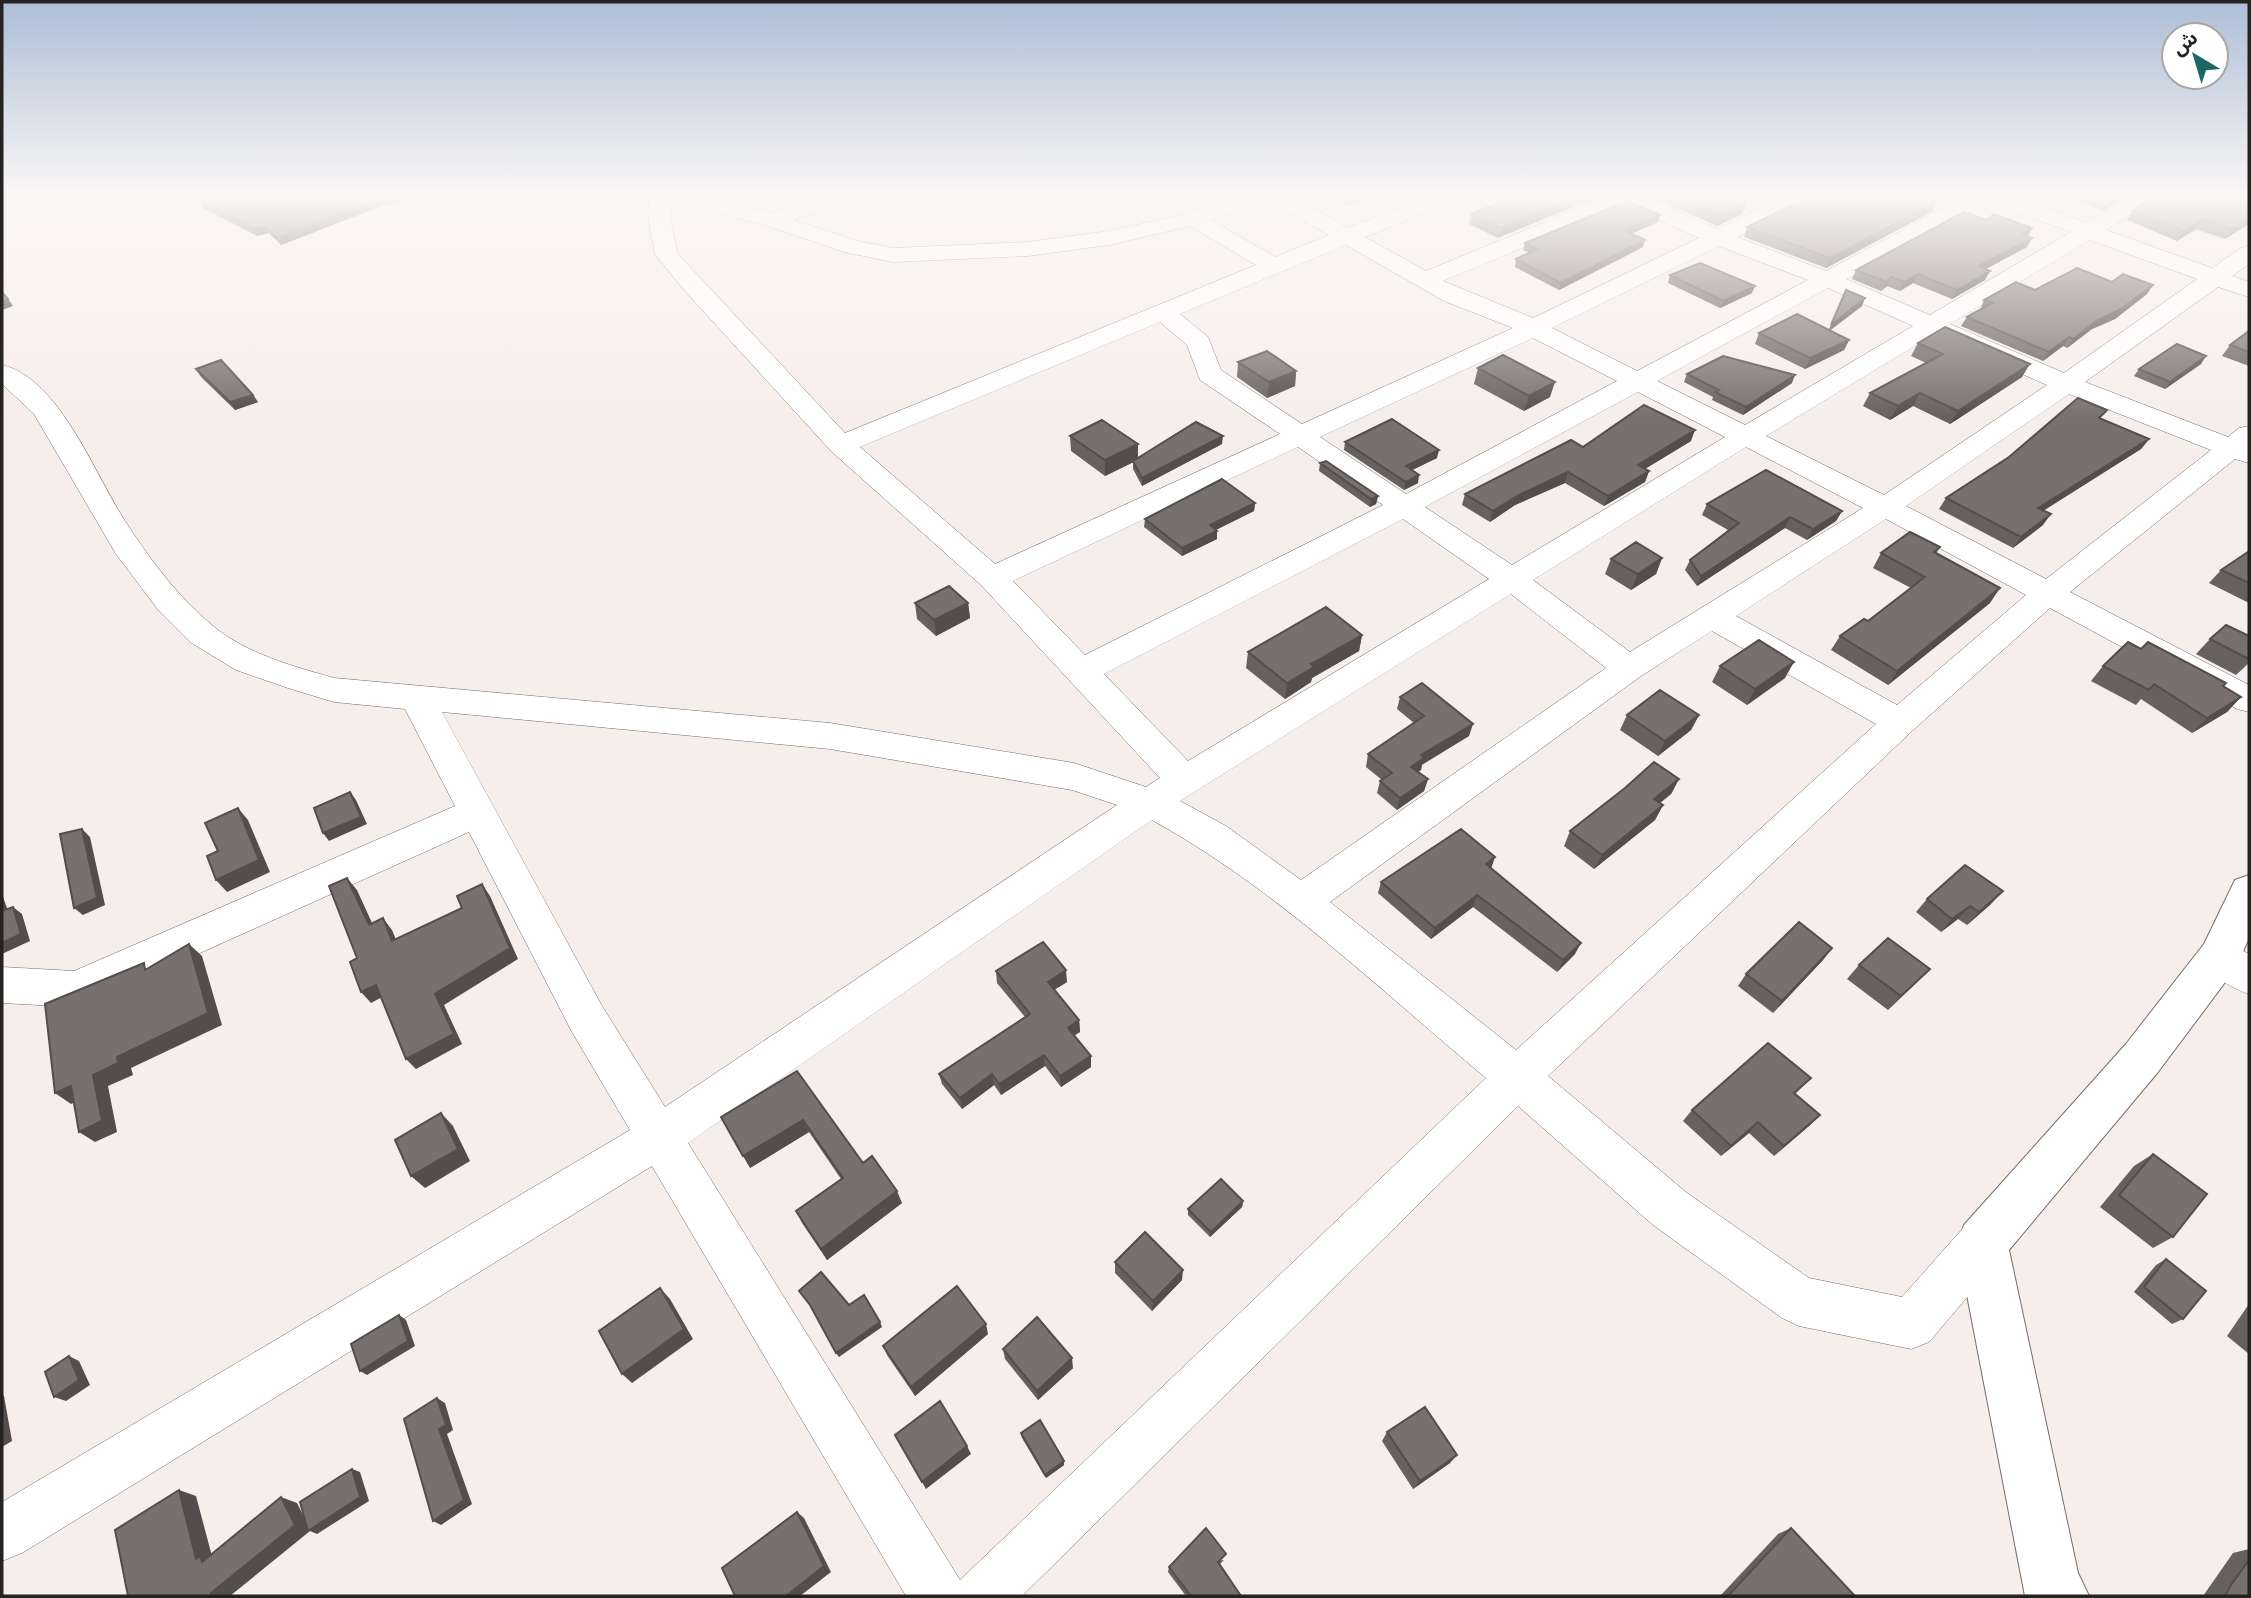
<svg xmlns="http://www.w3.org/2000/svg" width="2251" height="1598" font-family="'Varela Round','Noto Sans Arabic',sans-serif">
<style>
.lines{fill:none;stroke-linecap:round;stroke-linejoin:round}
.minor-casing{stroke:#746d6a;stroke-width:1}
.tertiary-casing{stroke:#746d6a;stroke-width:2}
.minor{fill:#fff;fill-rule:evenodd}
.tertiary{fill:#fff;fill-rule:evenodd}
.wall{fill:#66605f}
.shaded-wall{fill:#534e4d}
.building{fill:#77706e;stroke:#534e4d;stroke-width:2}
</style>
<rect width="100%" height="100%" fill="#f6eeeb"/>
<g class="lines">
<defs>
<path id="minor" d="M650,195H704L771,213L815,195H845L842,200L793,220L857,241L893,248L1028,242L1109,231L1187,214L1240,195H1291L1348,228L1431,195H1461L1458,200L1365,237L1426,271L1610,195H1641L1717,229L1788,195H1816L1813,200L1737,237L1826,271L1968,195H2010L2087,223L2134,195H2160L2106,230L2212,268L2241,248L2249,246V264L2232,276L2249,282V297L2218,287L2085,382L2228,437L2239,428L2249,426V463L2235,459L2070,592L2249,685V712L2237,709L2050,608L1912,731L1548,1076L1687,1193L1809,1278L1902,1297L1965,1226L1982,1219L1999,1226L2006,1243L1999,1260L1929,1342L1911,1349L1799,1326L1782,1318L1653,1225L1518,1106L1022,1596H906L652,1166L22,1553L2,1561V1502L630,1130L572,1032L469,832L91,1002L76,1007L2,1003V967L74,971L455,806L405,709L334,702L288,688L236,670L190,642L159,611L116,554L34,414L2,384V365C60,378 96,478 127,524C151,561 179,598 213,626C247,654 292,666 334,678L830,723L1074,763L1146,787L1160,778L981,585L831,451L684,290L655,254L648,216ZM671,200L765,225L844,252L893,262L1028,256L1109,245L1190,226L1256,265L845,433L677,253L670,216ZM1267,200L1329,235L1275,257L1211,220ZM1988,202L2071,232L1930,315L1846,279ZM1625,205L1699,238L1533,318L1443,281ZM2090,240L2197,279L2064,373L1950,324ZM1346,245L1444,301L1513,328L1302,424L1221,370L1208,337L1180,314ZM1719,246L1808,280L1637,371L1552,328ZM1828,288L1913,326L1745,425L1657,381ZM1160,322L1187,345L1200,380L1280,434L995,564L860,447ZM1933,335L2047,385L1884,495L1766,436ZM1533,338L1617,381L1406,494L1320,437ZM1638,392L1725,437L1512,565L1425,507ZM2069,394L2211,450L2046,579L1906,506ZM1298,447L1383,505L1085,655L1013,581ZM1746,447L1863,508L1630,652L1533,580ZM1403,519L1489,579L1188,761L1104,674ZM1886,519L2026,595L1897,705L1736,616ZM1511,594L1606,668L1301,880L1226,826L1180,801ZM1712,631L1876,724L1516,1050L1330,902L1641,676ZM442,712L830,749L1072,790L1117,805L665,1107L602,1006ZM1152,820C1274,887 1379,989 1486,1078L960,1580L688,1143Z
M2220,939L2249,954V994C2229,987 2209,975 2200,956L2206,944Z"/>
<path id="tertiary" d="M2249,875V938L2235,969L2158,1072L2009,1250L2078,1573L2089,1596H2025L1957,1243L1964,1225L2126,1044L2204,944L2235,880Z"/>
</defs>
<use href="#minor" class="minor-casing"/>
<use href="#tertiary" class="tertiary-casing"/>
<use href="#minor" class="minor"/>
<use href="#tertiary" class="tertiary"/>
</g>
<path class="wall" d="M69,195H80L86,204Z
M198,195H422L379,207L281,245L269,233L257,236L203,208L199,201L203,200L200,198Z
M1327,195H1380L1349,206Z
M1647,195H1721L1746,204L1742,214L1717,226Z
M1747,195H1782L1766,202Z
M2073,195H2129L2103,211L2071,199Z
M2249,195V224L2225,239L2196,229L2177,241L2127,220L2133,210Z
M1508,202L1498,238L1469,224L1471,214Z
M1933,211L1826,268L1744,237L1747,227Z
M1660,215L1658,222L1631,234L1643,247L1559,290L1515,267L1516,259L1529,253L1523,250L1525,243Z
M1987,220L2032,228L2028,236L2027,247L1986,269L1985,280L1952,299L1913,283L1900,291L1887,286L1881,291L1852,279L1856,270Z
M1670,275L1752,293L1720,308L1668,283Z
M2112,282L2147,294L2115,319L2092,329L2067,348L2063,346L2043,361L1961,326L1967,317L1980,310L1984,300Z
M1846,290L1862,306L1830,330L1849,340L1844,350L1805,369L1755,344L1759,333L1829,330Z
M2249,331V366L2222,356L2230,345Z
M1918,343L2022,377L1950,424L1913,406L1890,420L1863,406L1870,393L1926,363L1911,356Z
M1238,362L1296,371L1295,386L1267,398L1237,377Z
M2201,364L2165,389L2134,376L2139,369Z
M1478,368L1550,397L1524,411L1474,384Z
M196,369L253,395L258,402L235,410L201,377Z
M1687,374L1792,383L1743,415L1712,400L1713,397L1684,382Z
M2101,419L2149,439L2141,449L2043,511V525L2013,548L1939,509L1946,498Z
M1070,436L1138,444V458L1222,444L1142,486L1133,469V462L1105,476L1071,451Z
M1691,441L1645,469L1649,471L1645,482L1604,506L1565,483L1515,505L1490,522L1462,505L1465,494L1583,447Z
M1345,442L1437,458L1412,470L1418,483L1404,490L1344,450Z
M1320,463L1378,496L1376,504L1370,507L1319,471Z
M1255,503L1254,511L1216,530L1217,531V539L1182,556L1144,527L1145,519Z
M1707,504L1842,511L1836,521L1807,540L1785,528L1697,586L1685,570L1690,560L1728,530L1702,515Z
M1940,547L1936,554L1990,603L1888,685L1831,650L1840,636L1868,621L1911,588L1873,568L1881,553Z
M2249,552V603L2209,583L2221,570Z
M1662,558L1656,574L1631,590L1605,574L1611,559Z
M915,603H968L970,618L936,636L917,619Z
M1362,635L1359,651L1312,678L1311,682L1285,699L1246,668L1248,652Z
M2249,636V663L2236,675L2196,654L2210,639Z
M1720,666L1785,678L1747,705L1712,682Z
M2103,666L2223,686L2241,697L2227,712L2192,733L2141,699L2136,705L2091,681Z
M1400,697L1469,736L1422,765L1421,770L1418,772L1428,779L1424,791L1397,810L1377,793L1380,781L1382,780L1366,767L1368,754L1414,723L1397,709Z
M1627,715H1699L1691,730L1658,756L1620,730Z
M1679,779L1671,794L1660,803L1663,805L1655,820L1594,869L1564,846L1570,831Z
M1491,869L1575,954L1557,972L1473,907L1431,939L1378,893L1381,882Z
M1927,899L1991,904L1967,925L1958,919L1941,932L1916,912Z
M1832,948L1823,960L1773,1013L1738,986L1746,974Z
M1859,965L1930,969L1888,1010L1847,979Z
M996,971L1067,982L1054,990L1079,1020L1080,1032L1074,1035L1091,1067L1061,1087L1045,1066L1001,1095L994,1085L962,1109L942,1084L939,1074L1025,1017L997,983Z
M797,1071L863,1163L902,1203L827,1260L802,1223L796,1211L841,1179L809,1132L750,1168Z
M1811,1078L1795,1094L1810,1125L1774,1156L1749,1133L1721,1156L1683,1121L1692,1110Z
M2153,1154L2173,1237L2153,1248L2100,1207L2134,1166Z
M1243,1201L1242,1207L1210,1237L1188,1215V1209Z
M2166,1259L2183,1319L2172,1324L2134,1292L2156,1265Z
M1115,1262L1182,1280L1152,1311L1115,1273Z
M2249,1304V1354L2227,1336Z
M988,1334L915,1396L887,1355L883,1346Z
M1003,1349L1073,1368L1038,1400L1005,1359Z
M1387,1432L1450,1463L1413,1489L1382,1441Z
M1021,1433L1064,1465L1046,1478L1022,1438Z
M1791,1528L1855,1596H1720L1778,1534Z
M2249,1549V1596H2203L2233,1553Z
M1224,1560L1220,1564L1241,1596H1186L1168,1572L1169,1567Z"/>
<path class="shaded-wall" d="M394,195H422L379,207L281,245L277,238L376,200Z
M1354,195H1380L1349,206L1350,196Z
M1582,195H1603L1498,238L1501,228Z
M1769,195H1782L1766,202Z
M2118,195H2129L2103,211L2109,201Z
M1937,201L1933,211L1826,268L1830,258Z
M1746,204L1742,214L1717,226L1721,216Z
M1660,215L1658,222L1621,238L1623,230Z
M2249,218V224L2225,239L2232,229Z
M2203,219L2196,229L2177,241L2184,231Z
M265,226L269,233L257,236L253,229Z
M2032,228L2027,237L2022,234Z
M2032,238L2027,247L1974,275L1979,266Z
M1645,240L1643,247L1559,290L1561,283Z
M1990,271L1985,280L1952,299L1957,290Z
M1918,274L1913,283L1900,291L1904,282Z
M1892,277L1887,286L1881,291L1886,282Z
M2153,285L2147,294L2115,319L2092,329L2067,348L2073,339L2098,320Z
M1755,286L1752,293L1720,308L1723,301Z
M1865,298L1862,306L1828,332L1831,325Z
M8,299L13,306L2,310V301Z
M2069,337L2063,346L2043,361L2049,352Z
M1849,340L1844,350L1805,369L1810,358Z
M2206,356L2201,364L2165,389L2170,382Z
M2030,364L2022,377L1950,424L1958,411Z
M1296,371L1295,386L1267,398L1269,382Z
M1795,375L1792,383L1743,415L1746,407Z
M1555,382L1550,397L1524,411L1529,396Z
M1920,393L1913,406L1890,420L1898,406Z
M253,395L258,402L235,410L230,402Z
M1695,430L1691,441L1633,476L1638,465Z
M1223,436L1222,444L1142,486V478Z
M2149,439L2141,449L2030,519L2038,508Z
M1138,444V460L1105,476V460Z
M1439,450L1437,458L1404,474L1406,466Z
M1649,471L1645,482L1604,506L1608,496Z
M1568,472L1565,483L1515,505L1490,522L1493,511L1519,495Z
M1419,475L1418,483L1404,490L1406,482Z
M1378,496L1376,504L1370,507L1371,499Z
M1255,503L1254,511L1209,533L1210,525Z
M1842,511L1836,521L1807,540L1813,529Z
M2051,514L2043,525L2013,548L2021,537Z
M1790,517L1785,528L1697,586L1701,576Z
M1217,531V539L1182,556V548Z
M1662,558L1656,574L1631,590L1638,574Z
M2000,588L1990,603L1888,685L1897,671Z
M968,603L970,618L936,636L934,620Z
M1362,635L1359,651L1312,678L1311,682L1285,699L1287,683L1311,664Z
M1794,662L1785,678L1747,705L1755,689Z
M2241,697L2227,712L2192,733L2207,718Z
M1699,715L1691,730L1658,756L1665,741Z
M1473,724L1469,736L1422,764L1421,770L1408,779L1411,767L1421,755Z
M1428,779L1424,791L1397,810L1400,798Z
M1679,779L1671,794L1646,814L1654,799Z
M350,792L356,800L367,824L329,841L323,833Z
M1663,805L1655,820L1594,869L1602,855Z
M238,808L248,820L270,872L227,892L216,880Z
M82,829L90,837L105,905L83,915L74,908Z
M1495,857L1491,869L1486,864Z
M347,878L357,890L378,936L369,925Z
M482,884L490,896L518,959L444,1005L462,1044L416,1069L406,1059L435,994Z
M2003,891L1991,904L1967,925L1979,912Z
M2,894L11,919L2,911Z
M1477,895L1473,907L1431,939L1435,928Z
M1970,906L1958,919L1941,932L1952,919Z
M13,907L22,914L30,941L2,954V943Z
M383,918L392,930L401,952L392,941Z
M1581,943L1575,954L1557,972L1563,960Z
M189,944L202,956L222,1025L131,1068L133,1075L108,1086L117,1132L95,1142L79,1132L93,1075Z
M1832,948L1823,960L1773,1013L1782,1001Z
M1930,969L1916,983L1888,1010L1901,996Z
M1066,970L1067,982L1049,993L1048,982Z
M376,985L386,995L371,1003L361,992Z
M1079,1020L1080,1032L1069,1039L1068,1028Z
M1044,1055L1045,1066L1001,1095L999,1084Z
M1091,1056V1067L1061,1087L1060,1076Z
M992,1074L994,1085L962,1109L960,1098Z
M71,1086L87,1097L71,1104L55,1093Z
M441,1113L453,1126L470,1161L425,1188L411,1176Z
M1820,1115L1810,1125L1774,1156L1784,1146Z
M803,1120L809,1132L750,1168L743,1156Z
M1758,1122L1749,1133L1721,1156L1731,1146Z
M897,1191L902,1203L827,1260L821,1249Z
M1243,1201L1242,1207L1210,1237L1211,1232Z
M1183,1270L1182,1280L1152,1311L1153,1301Z
M660,1288L670,1299L693,1339L632,1383L622,1374Z
M399,1315L406,1320L415,1346L367,1375L360,1371Z
M880,1322L882,1327L839,1357L836,1353Z
M986,1324L988,1334L915,1396L911,1387Z
M69,1356L79,1361L90,1385L66,1401L54,1397Z
M1072,1358L1073,1368L1038,1400L1037,1391Z
M2,1395L4,1396L12,1441L2,1447Z
M437,1398L445,1403L453,1430L447,1434L472,1504L441,1525L433,1521L439,1429Z
M967,1446L971,1454L926,1489L922,1482Z
M1457,1455L1450,1463L1413,1489L1420,1481Z
M1064,1461V1465L1046,1478L1045,1475Z
M352,1469L360,1472L369,1501L317,1534L310,1531L230,1596H212L211,1593L281,1497L297,1503L310,1529Z
M179,1490L196,1496L213,1560L219,1567L196,1559Z
M797,1512L804,1518L831,1572L800,1596H786Z"/>
<path class="building" d="M204,195H394L376,200L277,238L265,226L253,229L199,201L209,198Z
M1524,195H1582L1501,228L1471,214L1504,201L1508,202Z
M1672,195H1721L1746,204L1721,216Z
M1813,195H1919L1937,201L1830,258L1747,227Z
M2093,195H2118L2109,201Z
M2156,195H2249V218L2232,229L2203,219L2184,231L2133,210Z
M1627,201L1660,215L1623,230L1645,240L1561,283L1516,259L1537,249L1525,243Z
M1964,212L1987,220L1994,214L2032,228L2022,234L2032,238L1979,266L1990,271L1957,290L1918,274L1904,282L1892,277L1886,282L1856,270Z
M1700,263L1755,286L1723,301L1670,275Z
M2077,268L2112,282L2123,274L2153,285L2121,309L2098,320L2073,339L2069,337L2049,352L1967,317L1992,303L1984,300L2016,282L2035,290Z
M1846,290L1865,298L1831,325Z
M2,292L8,299L2,301Z
M1797,314L1849,340L1810,358L1759,333Z
M1945,327L2030,364L1958,411L1920,393L1898,406L1870,393L1943,354L1918,343Z
M2249,331V352L2230,345Z
M2177,344L2206,356L2170,382L2139,369Z
M1267,351L1296,371L1269,382L1238,362Z
M1503,355L1555,382L1529,396L1478,368Z
M1723,356L1795,375L1746,407L1715,392L1719,390L1687,374Z
M221,360L253,395L230,402L196,369Z
M2078,398L2107,410L2099,418L2149,439L2038,508L2051,514L2021,537L1946,498L2009,457Z
M1644,405L1695,430L1638,465L1649,471L1608,496L1568,472L1519,495L1493,511L1465,494L1571,440L1583,447Z
M1392,419L1439,450L1406,466L1419,475L1406,482L1345,442Z
M1102,420L1138,444L1105,460L1070,436Z
M1196,422L1223,436L1142,478L1133,461Z
M1326,461L1378,496L1371,499L1320,463Z
M1766,470L1842,511L1813,529L1790,517L1701,576L1690,560L1739,523L1707,504Z
M1222,479L1255,503L1210,525L1217,531L1182,548L1145,519Z
M1910,532L1940,547L1934,552L2000,588L1897,671L1840,636L1864,619L1868,621L1925,577L1881,553Z
M1636,542L1662,558L1638,574L1611,559Z
M2248,552H2249V583L2221,570Z
M949,586L968,603L934,620L915,603Z
M1326,607L1362,635L1311,664L1314,667L1287,683L1248,652Z
M2226,625L2249,636V659L2210,639Z
M1759,640L1794,662L1755,689L1720,666Z
M2128,642L2141,649L2148,642L2226,683L2223,686L2241,697L2207,718L2154,684L2149,690L2103,666Z
M1422,683L1473,724L1421,755L1424,758L1411,767L1428,779L1400,798L1380,781L1392,773L1368,754L1424,716L1400,697Z
M1660,690L1699,715L1665,741L1627,715Z
M1654,762L1679,779L1654,799L1663,805L1602,855L1570,831L1625,788Z
M350,792L361,817L323,833L314,808Z
M238,808L259,860L216,880L207,856L218,851L205,823Z
M82,829L97,898L74,908L60,834Z
M1461,829L1495,857L1486,864L1581,943L1563,960L1477,895L1435,928L1381,882Z
M1965,865L2003,891L1979,912L1970,906L1952,919L1927,899Z
M347,878L369,925L383,918L392,941L462,908L457,896L482,884L510,948L435,994L454,1034L406,1059L376,985L361,992L350,962L357,958L329,886Z
M13,907L21,934L2,943V911Z
M1799,922L1832,948L1782,1001L1746,974Z
M1888,938L1930,969L1901,996L1859,965Z
M1043,942L1066,970L1048,982L1079,1020L1068,1028L1091,1056L1060,1076L1044,1055L999,1084L992,1074L960,1098L939,1074L1030,1014L996,971Z
M189,944L208,1013L117,1057L118,1063L93,1075L102,1121L79,1132L71,1086L55,1093L45,1004L144,963L145,970Z
M1768,1043L1811,1078L1794,1093L1820,1115L1784,1146L1758,1122L1731,1146L1692,1110Z
M797,1071L863,1163L872,1156L897,1191L821,1249L796,1211L843,1178L803,1120L743,1156L721,1117Z
M441,1113L458,1149L411,1176L395,1140Z
M2153,1154L2207,1194L2173,1237L2119,1195Z
M1221,1179L1243,1201L1211,1232L1188,1209Z
M1145,1232L1183,1270L1153,1301L1115,1262Z
M2166,1259L2206,1291L2183,1319L2144,1287Z
M821,1272L849,1305L864,1295L880,1322L836,1353L810,1305L799,1291Z
M957,1286L986,1324L911,1387L883,1346Z
M660,1288L684,1329L622,1374L599,1331Z
M399,1315L408,1341L360,1371L351,1344Z
M1037,1317L1072,1358L1037,1391L1003,1349Z
M69,1356L79,1380L54,1397L45,1372Z
M437,1398L446,1425L439,1429L464,1500L433,1521L404,1419Z
M940,1401L967,1446L922,1482L895,1435Z
M1425,1407L1457,1455L1420,1481L1387,1432Z
M1040,1420L1064,1461L1045,1475L1021,1433Z
M352,1469L360,1497L308,1531L300,1502Z
M179,1490L196,1559L200,1556L202,1562L281,1497L295,1525L211,1593L212,1596H128L115,1530Z
M797,1512L824,1566L786,1596H735L722,1568Z
M1206,1528L1226,1554L1218,1562L1241,1596H1191L1169,1567Z
M1791,1528L1855,1596H1728Z
M2249,1560V1596H2225L2231,1585Z"/>
<linearGradient id="sky" x2="0" y2="1"><stop stop-color="#acbed6"/><stop offset="0.47" stop-color="#fbf7f6"/><stop offset="1" stop-color="#fbf7f6" stop-opacity="0"/></linearGradient>
<rect width="2251" height="419" fill="url(#sky)"/>
<rect width="2251" height="1598" fill="none" stroke="#252321" stroke-width="7"/>
<g transform="translate(2195 56) rotate(322)"><circle r="33" fill="#ffffff" stroke="#a8a7a6" stroke-width="2"/>
<path d="M0-5L12 26L0 18L-12 26Z" fill="#1a6766"/>
<text y="-10" font-size="19" font-weight="bold" text-anchor="middle" fill="#252321">ش</text>
</g>
</svg>
